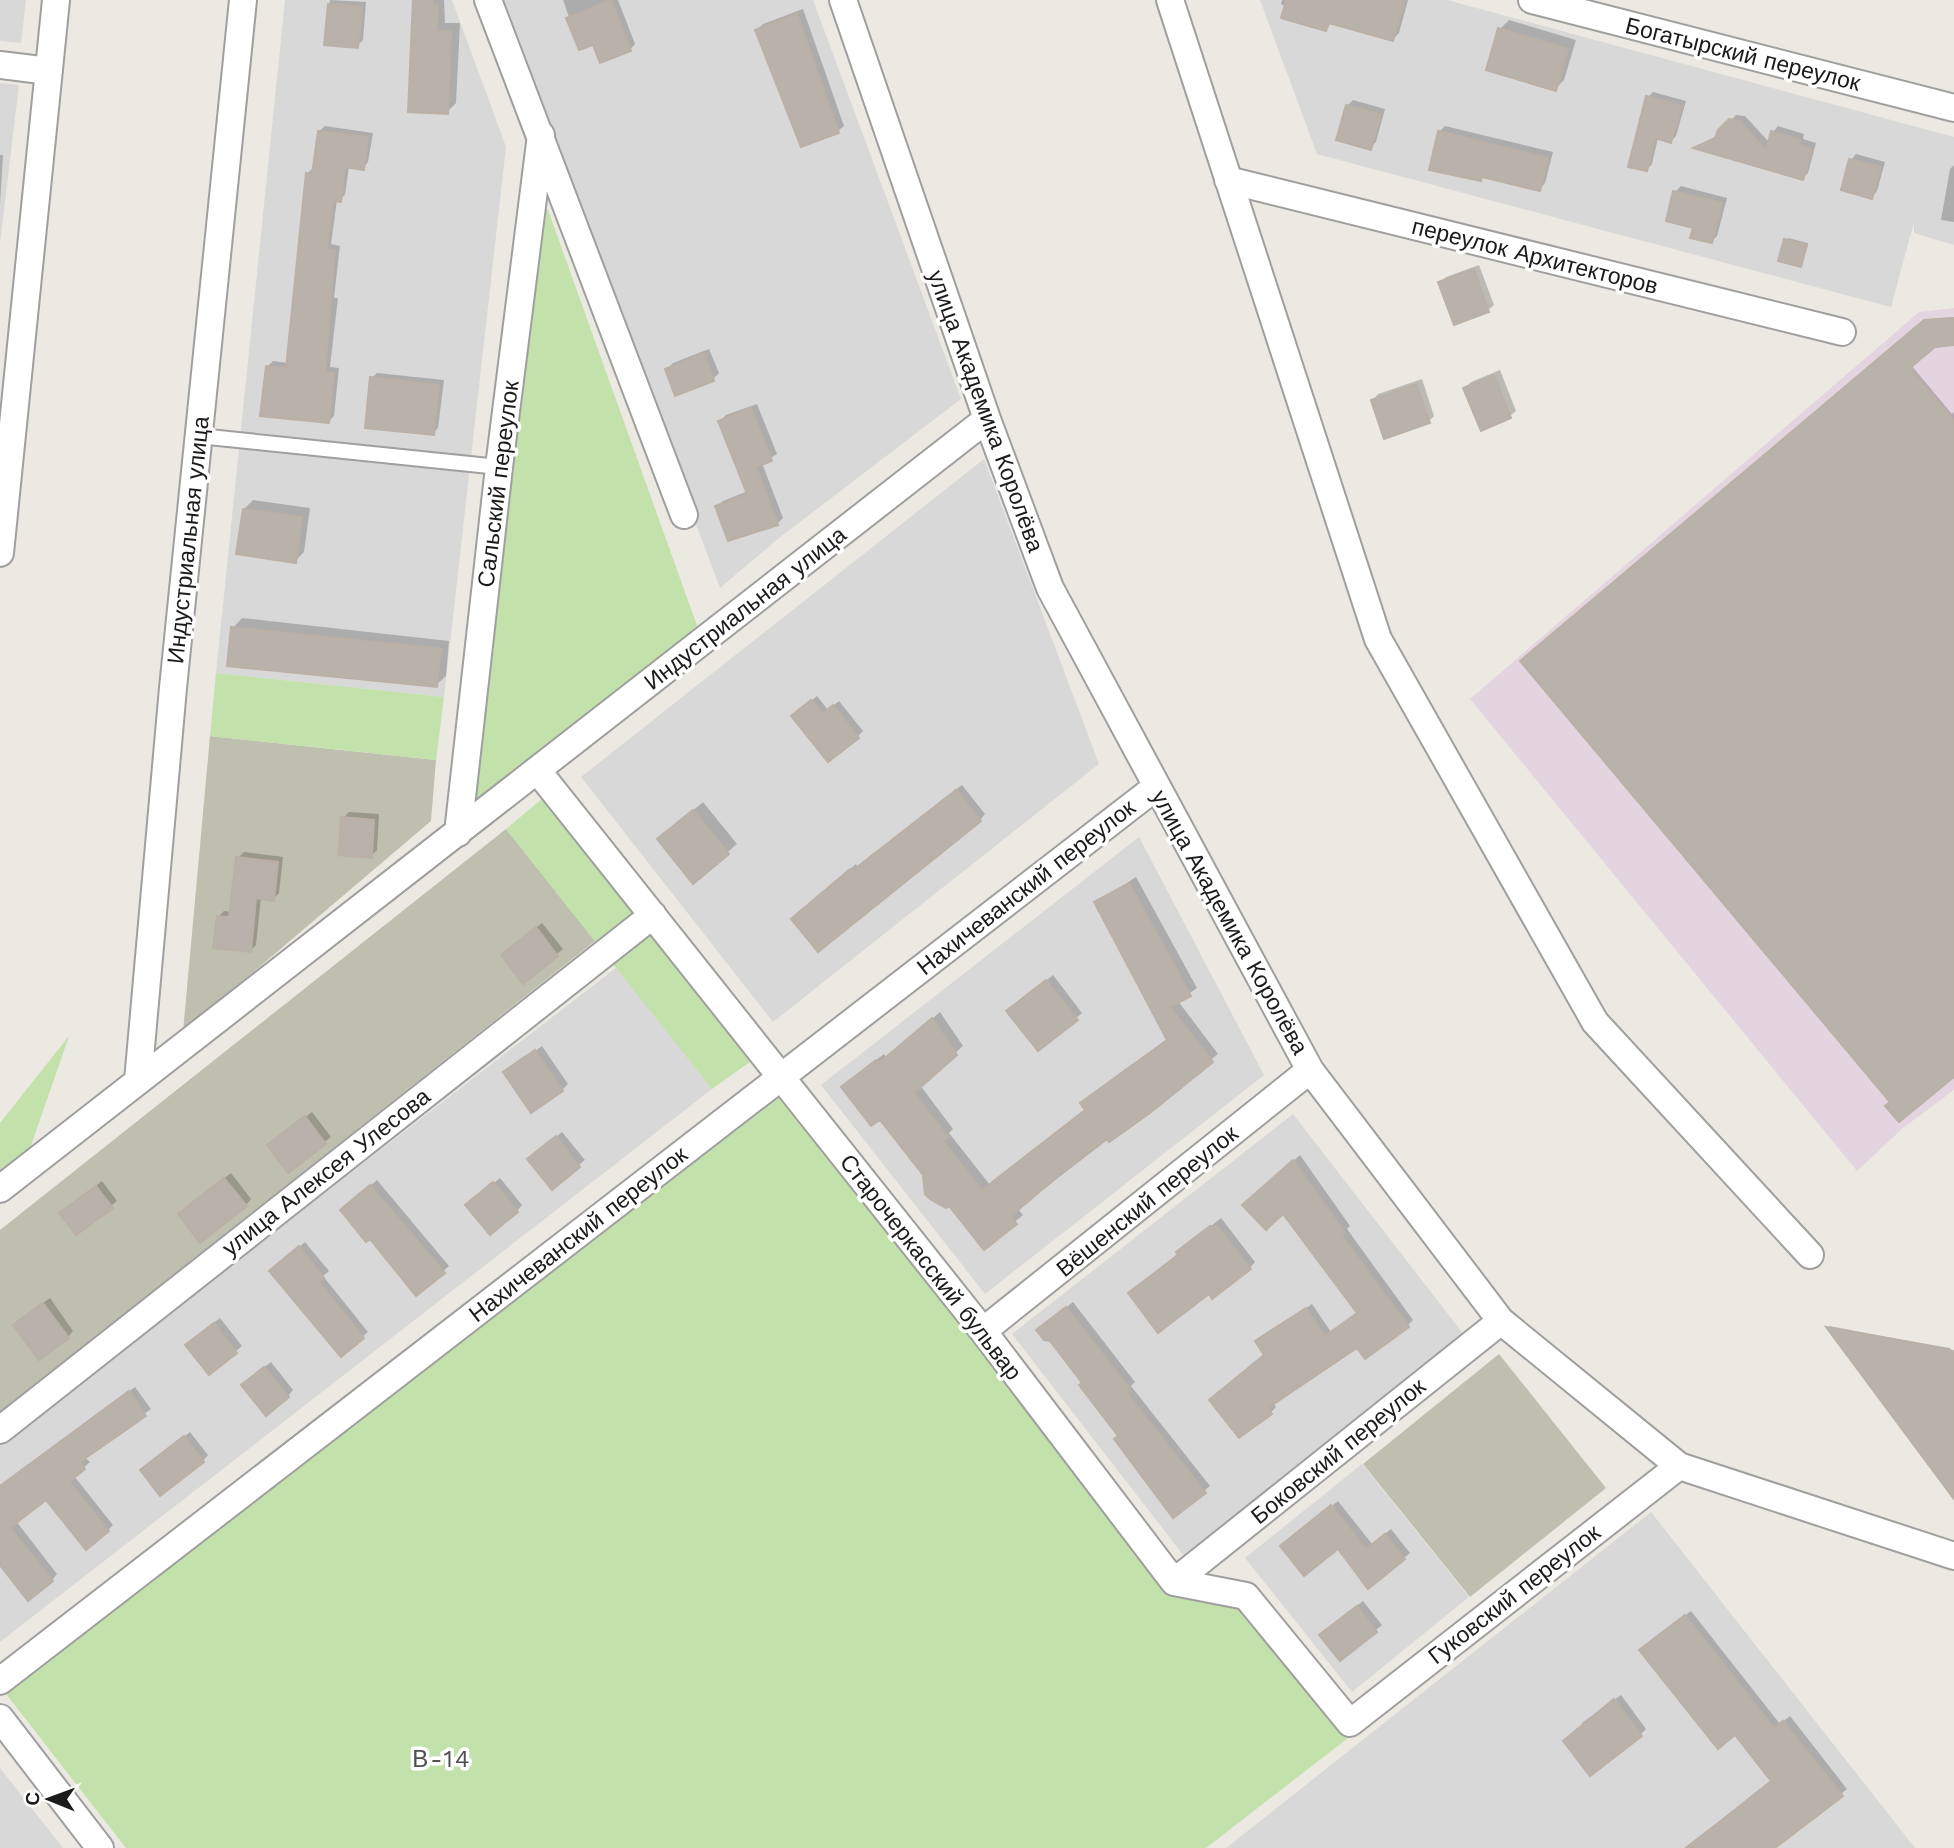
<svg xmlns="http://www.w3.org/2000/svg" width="1954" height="1848" font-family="'Work Sans',sans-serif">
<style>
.residential{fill:#d9d8d8}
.industrial{fill:#e4d4e0}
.construction{fill:#bebfae}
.grass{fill:#c3e1ab}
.shadow{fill:#0003}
.building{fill:#b8b2ab;stroke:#bbb0a5;stroke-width:2}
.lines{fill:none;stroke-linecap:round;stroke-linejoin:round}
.lane-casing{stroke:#9f9f9f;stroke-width:18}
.street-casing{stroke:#9f9f9f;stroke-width:30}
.lane{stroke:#fff;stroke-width:14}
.street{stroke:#fff;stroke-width:26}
.labels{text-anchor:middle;stroke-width:7;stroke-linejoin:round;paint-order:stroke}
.street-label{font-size:23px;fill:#1b1b1b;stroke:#fff}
.neighbourhood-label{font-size:24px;letter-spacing:2px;fill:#4e4e4e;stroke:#fff}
</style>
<rect width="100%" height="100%" fill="#ebe9e1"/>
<path class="residential" d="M0,0H26L21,43L0,41Z
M285,0H452L506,147L444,697L216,673Z
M499,0H813L961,399L779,538L720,588Z
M1260,0H1447L1954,137V245L1914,233V222L1891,307L1317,154Z
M0,83L19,85L0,243Z
M984,459L1099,764L773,1022L581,777Z
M1139,837L1264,1075L985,1294L821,1085Z
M617,967L712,1089L0,1642V1444Z
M1293,1114L1465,1336L1184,1556L1012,1334Z
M1362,1464L1469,1597L1352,1692L1245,1558Z
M1651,1512L1915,1848H1226Z
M0,1768L63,1848H0Z"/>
<path class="industrial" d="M1954,308V1090L1903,1128L1857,1171L1470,699L1919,312Z"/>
<path class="construction" d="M210,736L436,760L431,821L183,1032Z
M506,829L595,941L0,1412V1230Z
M1499,1354L1606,1488L1470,1597L1363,1464Z"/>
<path class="grass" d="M538,205L548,210L700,634L478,808L471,801Z
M216,673L444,697L436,760L210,736Z
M543,798L754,1059L712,1089L506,829Z
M69,1036L26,1160L0,1171V1123Z
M778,1089L1172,1595L1241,1610L1348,1738L1206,1848H126L3,1690Z"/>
<path class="shadow" d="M330,0L366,2L363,40L357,46L326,44Z
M415,0H444L445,23H460L456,103L447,112Z
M563,0H618L635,44L630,50L594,43L580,48Z
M1282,0H1408L1399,33L1393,39L1331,23L1326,29L1281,4Z
M803,9L844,126L838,131L757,30L763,24Z
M1509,20L1576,40L1564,80L1555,89L1500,29Z
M1653,92L1686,101L1676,136L1671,141L1658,138L1652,164L1647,170L1648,97Z
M1353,100L1385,109L1376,142L1370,148L1347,106Z
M1736,115L1745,116L1770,143L1773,132L1778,126L1804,134L1803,139L1816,143L1808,173L1802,178L1697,148L1718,135Z
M325,126L373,133L368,162L363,168L349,166L345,195L337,200L331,244L340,246L334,298H338L330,367L339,368L334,416L328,422L267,367L273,361L288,363L307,174L313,168L319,131Z
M1445,126L1553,152L1545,183L1540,189L1484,176L1480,179L1439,132Z
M1856,154L1885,162L1877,191L1872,197L1851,160Z
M0,155H3L0,205Z
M1954,165V222L1941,220L1950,169Z
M1681,186L1727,198L1717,236L1711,242L1675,192Z
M1788,238L1808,243L1801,265L1786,240Z
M1479,265L1494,305L1488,310L1440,283L1446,277Z
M1954,317V343L1935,345L1911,365L1952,414L1954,412V1075L1892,1102L1522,661L1929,319Z
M709,349L719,373L713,379L676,393L667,369L673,363Z
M1500,370L1516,411L1510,416L1482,428L1465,388L1471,382Z
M377,373L444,380L438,428L433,433L372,378Z
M1422,379L1434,416L1429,421L1373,400L1378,394Z
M757,404L777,454L762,463L783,518L777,524L717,506L723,501L748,491L720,421L726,415Z
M253,500L310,508L304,552L295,561L244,509Z
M242,618L449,641L446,676L436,685L233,628Z
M817,696L828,710L839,701L863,731L858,736L799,711Z
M962,785L985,814L980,820L799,913L856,864L858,867Z
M703,802L737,844L694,881L668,831Z
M349,812L379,814L377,850L371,856L343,818Z
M244,852L283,857L279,893L273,899L261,897L256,945L250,951L218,917L224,911L231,912L238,858Z
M1136,877L1197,988L1178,1001L1218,1054L1018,1209L1023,1215L984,1247L850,1080L884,1054L887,1058L940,1012L963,1046L920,1085L953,1129L949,1133L990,1185L1087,1109L1082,1103L1089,1096L1168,1039L1096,903Z
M542,923L563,949L523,981L509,949Z
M1053,975L1082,1013L1076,1018L1014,1006Z
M542,1046L568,1084L562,1090L505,1072Z
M312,1112L331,1137L288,1171L275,1140Z
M562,1132L585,1160L552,1187L535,1154Z
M1300,1155L1350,1226L1347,1229L1413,1320L1407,1326L1358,1346L1273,1403L1276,1407L1271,1412L1240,1436L1266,1355L1257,1341L1312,1304L1331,1332L1359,1312L1284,1211L1250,1200Z
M231,1173L251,1199L246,1205L186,1208Z
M500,1178L522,1205L517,1211L473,1200Z
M377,1180L449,1266L417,1294L348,1204Z
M102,1181L117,1201L111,1206L67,1208Z
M1221,1218L1255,1262L1250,1268L1209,1292L1130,1293Z
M305,1242L329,1271L323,1276L368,1332L362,1337L277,1265Z
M50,1298L73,1331L68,1337L21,1319Z
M1073,1302L1135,1382L1131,1386L1210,1486L1174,1516L1044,1325Z
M220,1318L242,1346L210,1373L193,1340Z
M1830,1326L1954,1350V1496L1828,1328Z
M271,1362L293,1390L288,1396L249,1379Z
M135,1387L151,1409L85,1457L90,1462L74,1476L113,1525L108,1530L46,1497L16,1521L57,1574L52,1580L0,1563V1487Z
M190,1432L208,1455L203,1461L148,1465Z
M1338,1501L1372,1544L1391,1529L1410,1553L1404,1558L1288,1540Z
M1363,1601L1382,1625L1340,1659L1327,1629Z
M1691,1611L1780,1724L1790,1716L1847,1789L1773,1848H1684L1773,1780L1736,1733L1647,1645Z
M1621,1695L1646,1729L1641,1734L1579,1729L1583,1722Z"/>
<path class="building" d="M413,0H433V4L438,5L437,31L451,32L448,114L408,112Z
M611,0L631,51L600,63L593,45L579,50L566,18Z
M1286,0H1405L1393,41L1329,23L1326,31L1281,18Z
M328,4L362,7L358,48L324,45Z
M797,14L839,133L801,147L755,30Z
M1498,28L1568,49L1556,91L1486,70Z
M1646,96L1682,106L1671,143L1655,138L1647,171L1628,167Z
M1346,105L1381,114L1371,150L1336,140Z
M1729,119L1740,121L1766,151L1771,131L1800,140L1798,145L1812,149L1803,180L1693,148L1715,138L1718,130Z
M318,131L368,137L364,170L345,167L341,202L333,201L327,249L335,250L325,372L334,373L329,423L260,416L266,366L286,368L306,173L312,174Z
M1438,131L1548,158L1540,191L1482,177L1481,181L1429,170Z
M1849,159L1881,167L1872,199L1841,190Z
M1673,191L1722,203L1712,243L1690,238L1693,228L1666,221Z
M1784,239L1807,245L1801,267L1778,261Z
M1474,269L1489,312L1454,325L1438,282Z
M1954,318V345L1935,347L1910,368L1954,421V1077L1899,1122L1885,1106L1890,1102L1520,661L1924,320Z
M704,353L714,381L675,396L665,369Z
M1494,375L1511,418L1481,431L1463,388Z
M370,377L439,385L434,435L365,428Z
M1416,384L1430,423L1384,439L1371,400Z
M751,408L772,461L756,467L778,525L728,541L715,506L747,494L718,421Z
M243,509L302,517L296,563L236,554Z
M231,627L441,649L437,687L227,666Z
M811,700L822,714L833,705L859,738L828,762L791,716Z
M956,790L981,821L818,952L791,919L850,869L852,871Z
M693,810L729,854L693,884L657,839Z
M341,817L374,820L372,858L339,855Z
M236,857L278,862L274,901L256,898L251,952L213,948L217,916L229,917Z
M1129,883L1191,996L1170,1007L1213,1062L1150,1113L1109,1142L1107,1139L1057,1177L1011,1216L1017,1224L984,1250L949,1206L946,1208L930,1199L925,1194L923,1175L880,1120L871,1126L841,1087L876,1060L879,1063L932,1018L957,1055L914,1093L948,1137L943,1141L982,1190L1085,1110L1080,1103L1167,1040L1094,902Z
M536,927L558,956L523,984L501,955Z
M1046,980L1078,1020L1038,1051L1006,1011Z
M535,1050L563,1091L531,1113L503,1072Z
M305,1116L326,1144L288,1173L267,1145Z
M556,1136L580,1167L552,1190L527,1159Z
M1293,1160L1345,1233L1342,1236L1409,1327L1365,1359L1357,1348L1268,1408L1272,1414L1239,1438L1209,1400L1264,1355L1255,1341L1306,1308L1325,1336L1357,1313L1283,1214L1266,1230L1242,1205Z
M224,1178L247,1206L200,1243L178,1214Z
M493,1182L518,1212L490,1235L465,1205Z
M370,1185L445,1273L416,1296L370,1239L366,1242L340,1210Z
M96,1186L113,1208L76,1235L59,1213Z
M1210,1226H1217L1251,1269L1212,1299L1209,1294L1158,1333L1128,1293L1178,1255L1176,1252Z
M299,1246L324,1278L319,1282L364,1338L341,1357L269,1271Z
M43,1303L69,1338L39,1360L13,1325Z
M1066,1307L1130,1389L1126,1392L1206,1493L1173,1518L1114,1439L1118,1436L1079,1385L1082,1383L1050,1341L1044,1340L1036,1330Z
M214,1323L237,1353L209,1375L185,1345Z
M1826,1327L1949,1349L1954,1354V1499Z
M264,1367L289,1397L266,1416L241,1385Z
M129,1391L146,1416L80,1462L85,1469L69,1482L109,1531L86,1550L46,1500L10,1528L53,1581L28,1601L0,1565V1486Z
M184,1436L204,1462L160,1496L140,1470Z
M1331,1505L1366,1549L1385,1534L1405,1559L1368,1589L1338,1549L1304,1576L1280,1546Z
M1357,1606L1377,1632L1340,1661L1319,1635Z
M1685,1615L1774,1728L1783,1721L1843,1796L1775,1848H1687L1771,1781L1735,1735L1718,1749L1639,1650Z
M1614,1699L1642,1736L1590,1776L1563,1741Z"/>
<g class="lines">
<defs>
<path id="lane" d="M199,436L499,467"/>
<path id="street" d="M488,0L684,515
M843,0L987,419L1050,588L1310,1070L1501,1321L1679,1466L1954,1556
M1170,0L1378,639L1595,1022L1810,1255
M1532,0L1954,108
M0,65L49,71
M1228,180L1842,332
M0,553L56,0
M537,770L983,1331L1174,1582L1246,1596L1350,1723L1679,1466
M458,833L499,467L541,135
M138,1081L173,688L243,0
M0,1189L987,419
M983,1331L1310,1070
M0,1430L653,915
M1174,1582L1501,1321
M0,1681L1156,787
M0,1718L100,1848"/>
</defs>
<use href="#lane" class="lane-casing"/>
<use href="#street" class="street-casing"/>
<use href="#lane" class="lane"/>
<use href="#street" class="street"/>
</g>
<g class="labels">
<g class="street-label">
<text transform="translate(1743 54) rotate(14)" y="8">Богатырский переулок</text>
<text transform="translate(1535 256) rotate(14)" y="8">переулок Архитекторов</text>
<text transform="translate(986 411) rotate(70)" y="8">улица Академика Королёва</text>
<text transform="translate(498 484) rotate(-83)" y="8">Сальский переулок</text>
<text transform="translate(188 540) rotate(-84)" y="8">Индустриальная улица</text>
<text transform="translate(745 608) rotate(-38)" y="8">Индустриальная улица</text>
<text transform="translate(1026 887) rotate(-38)" y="8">Нахичеванский переулок</text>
<text transform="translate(1230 922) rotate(61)" y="8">улица Академика Королёва</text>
<text transform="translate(326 1172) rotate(-38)" y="8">улица Алексея Улесова</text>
<text transform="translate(1147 1201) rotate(-39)" y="8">Вёшенский переулок</text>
<text transform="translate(578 1234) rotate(-38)" y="8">Нахичеванский переулок</text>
<text transform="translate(931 1267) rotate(52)" y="8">Старочеркасский бульвар</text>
<text transform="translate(1338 1451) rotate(-39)" y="8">Боковский переулок</text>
<text transform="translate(1514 1594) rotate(-38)" y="8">Гуковский переулок</text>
</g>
<g class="neighbourhood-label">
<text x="442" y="1767">В-14</text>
</g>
</g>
<g transform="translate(49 1799) rotate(271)" stroke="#ffffff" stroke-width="5" paint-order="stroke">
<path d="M0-5L12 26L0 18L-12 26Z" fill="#1b1b1b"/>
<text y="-10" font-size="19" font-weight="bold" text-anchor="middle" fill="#1b1b1b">С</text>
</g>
</svg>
